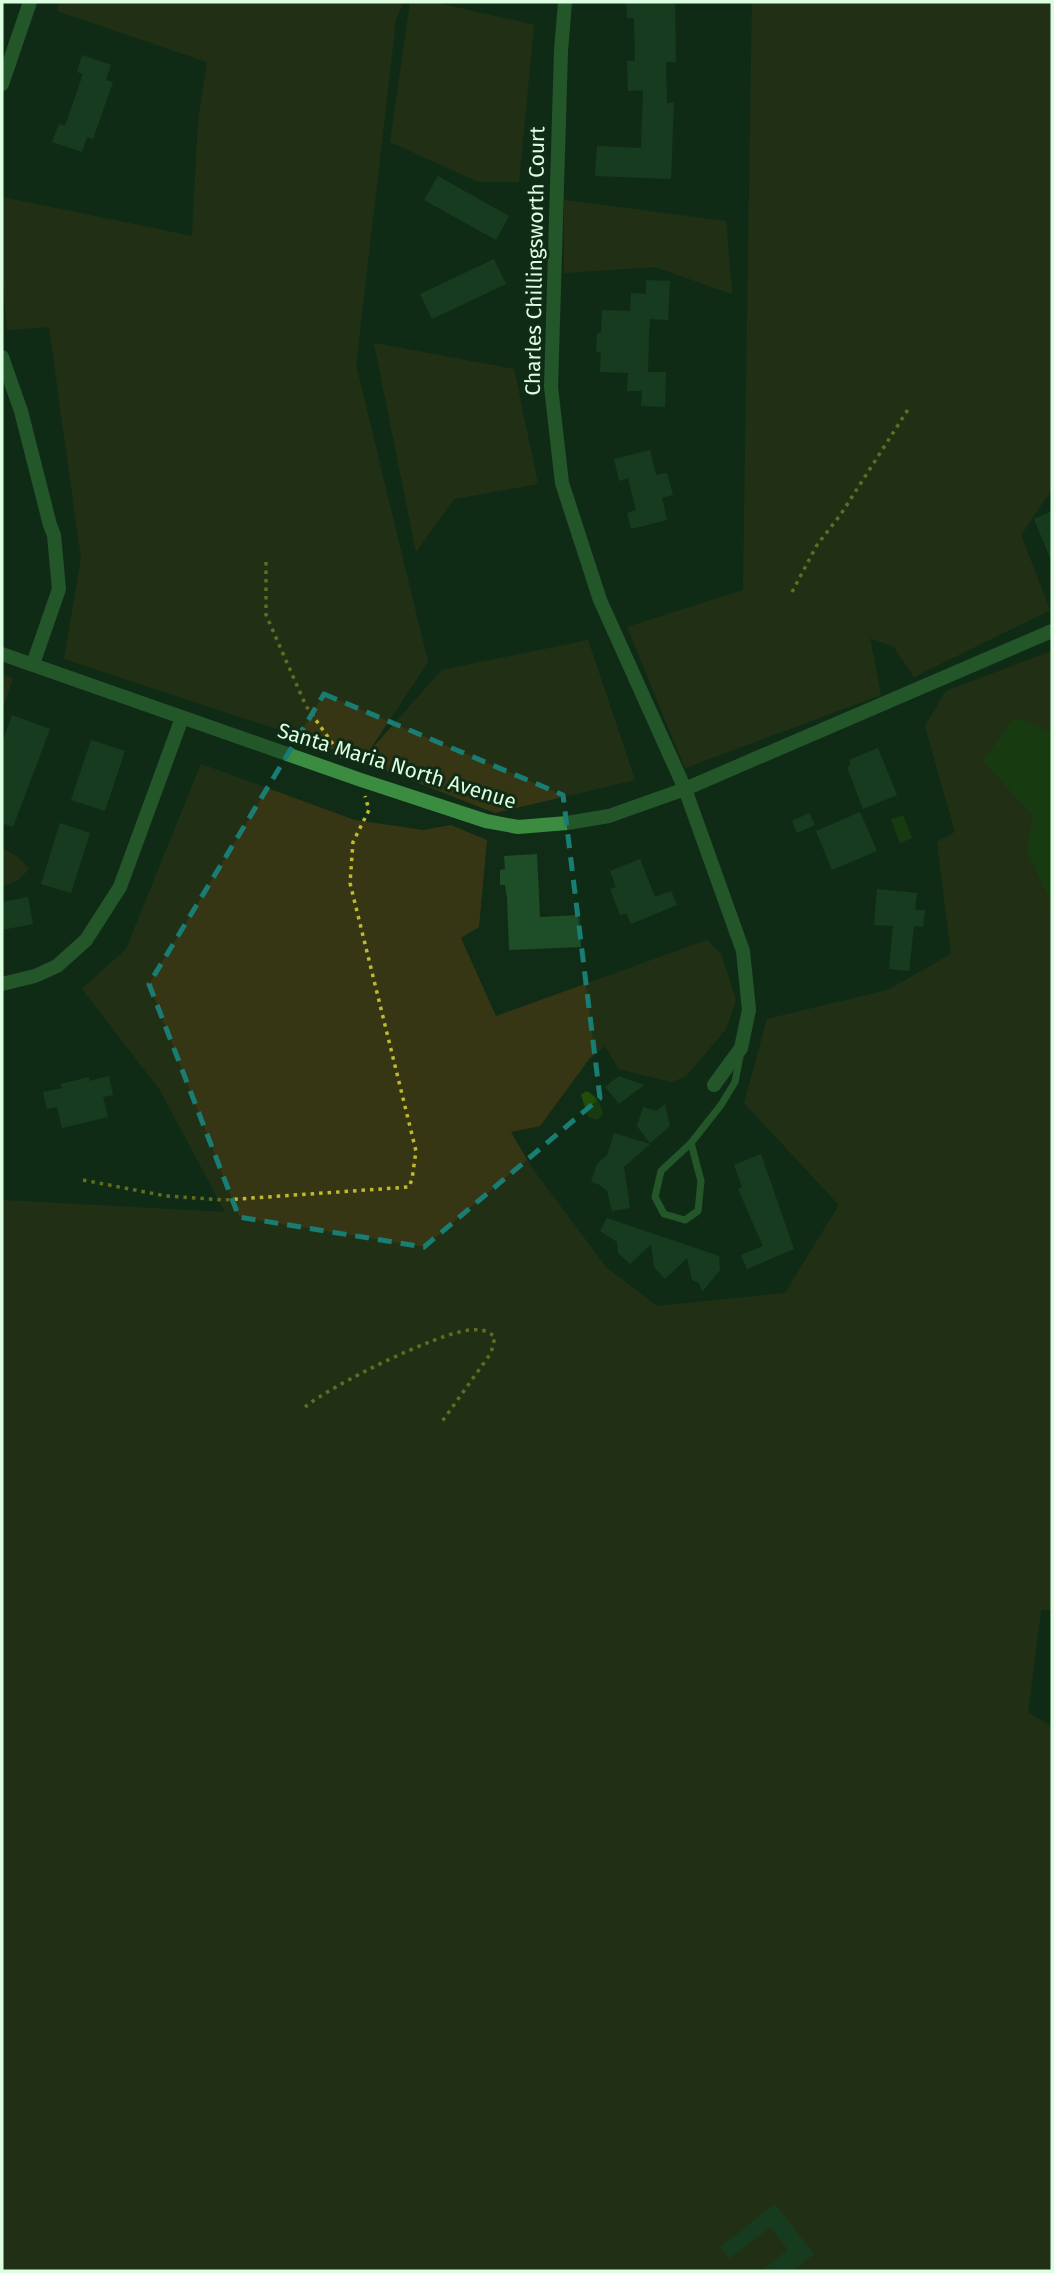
<svg xmlns="http://www.w3.org/2000/svg" width="1054" height="2273" font-family="'Fira Sans',sans-serif">
<style>
.green{fill:#373614}
.water{fill:#214c0a}
.building{fill:#1d4e28}
.lines{fill:none;stroke-linecap:round;stroke-linejoin:round}
.path{stroke:#c1ba2f;stroke-width:3.5;stroke-dasharray:3.5 5;stroke-linecap:butt}
.lane{stroke:#3b8c40;stroke-width:7}
.street{stroke:#3b8c40;stroke-width:14}
.marked{fill:none;stroke:#197d74;stroke-width:5;stroke-dasharray:14 9;stroke-linejoin:round}
.labels{text-anchor:middle;stroke-width:6;stroke-linejoin:round;paint-order:stroke}
.street-label{font-size:21px;fill:#dcffe1;stroke:#112c16}
</style>
<rect width="100%" height="100%" fill="#112c16"/>
<path class="green" d="M60,2H403L396,20L356,365L428,662L367,754L442,670L588,640L635,780L495,813L295,735L64,659L81,558L49,327L7,330L2,263V197L192,236L198,123L207,62L57,11Z
M410,2H433L534,25L519,182H479L390,142Z
M752,2H1052V489L1021,535L1050,610L914,677L894,647L870,638L881,695L685,768L627,627L743,590Z
M564,200L726,221L732,294L655,267L564,273Z
M374,343L514,369L538,484L454,499L416,552Z
M1052,651V1610H1041L1028,1713L1052,1726V2271H2V1200L225,1212L160,1090L82,989L126,949L201,764L355,820L423,830L451,825L487,840L479,927L461,938L496,1016L707,940L721,954L736,1000L726,1029L686,1076L672,1082L619,1069L605,1046L590,1058L540,1126L511,1132L532,1168L606,1267L657,1306L785,1293L839,1205L744,1103L767,1019L888,990L951,954L937,842L955,832L925,726L946,691Z
M2,674L13,678L2,710Z
M2,848L19,858L29,869L17,881L2,886Z"/>
<path class="water" d="M1015,717L1052,732V904L1027,851L1033,816L983,761Z
M903,815L912,838L900,843L891,819Z
M586,1091C594,1093 602,1105 603,1113L598,1120L588,1117L581,1095Z"/>
<path class="building" d="M626,2H675L676,62H666L667,103H674L671,179L595,176L597,146L641,148L643,90L628,91L627,61H635L634,18H627Z
M82,55L111,65L106,80L113,82L93,139L87,137L82,152L52,142L59,124L65,126L83,74L77,72Z
M438,176L509,216L496,240L424,200Z
M494,259L506,284L432,319L420,294Z
M646,280L670,281L668,320L650,319L649,335L648,372H666L665,407L641,406L642,391H627L628,373L600,372L601,352H596L597,333H601L602,310L630,311L631,293L646,294Z
M650,450L656,475L667,473L673,495L662,498L667,520L631,529L627,513L636,510L628,478L619,481L614,459Z
M1052,511V563L1034,519Z
M12,715L50,729L13,827L2,823V743Z
M91,740L125,751L105,811L71,800Z
M878,748L897,795L863,809L847,767L851,765L849,760Z
M860,812L877,851L832,870L816,831Z
M809,813L815,825L797,833L792,821Z
M60,823L90,833L71,893L41,884Z
M537,854L540,917L580,915L581,947L509,950L507,898L505,885H500V870L505,869L504,856Z
M640,859L655,897L671,891L677,905L631,924L626,913L620,915L610,889L616,887L610,871Z
M877,889L917,893L915,910H925L923,927L914,926L909,971L889,969L893,926L874,925Z
M28,897L33,924L2,930V902Z
M109,1076L113,1095L103,1097L108,1117L62,1128L57,1107L47,1109L43,1092L62,1088L61,1084L89,1077V1081Z
M619,1076L644,1085L619,1104L605,1087Z
M665,1104L670,1126L650,1143L637,1126L643,1107L657,1111Z
M614,1133L650,1144L624,1167L630,1208L612,1211L607,1191L600,1185L591,1182L597,1164L607,1155Z
M761,1154L794,1249L747,1269L741,1255L763,1246L738,1189L742,1187L734,1165Z
M607,1218L719,1256L720,1270L702,1292L699,1283L692,1280L687,1258L665,1279L654,1267L651,1244L630,1264L618,1253L617,1242L600,1231Z
M775,2204L814,2254L792,2271H761L788,2250L770,2227L729,2259L720,2247Z"/>
<g class="lines">
<path class="path" d="M266,562V615L306,706L342,757
M792,592L817,545L841,514L909,408
M83,1180L166,1196L224,1200L409,1187L412,1179L416,1151L350,883L353,842L369,810L365,796
M305,1407C332,1385 437,1333 470,1330C480,1329 487,1330 495,1337L491,1353L441,1423"/>
<path class="lane" d="M691,1143L701,1181L698,1211L685,1220L664,1214L655,1197L661,1171L691,1143L721,1105L735,1082L740,1056"/>
<path class="street" d="M565,2L561,51L551,387L562,483L600,600L685,789L743,951L749,1010L741,1048L714,1085
M2,84L30,2
M2,357L21,411L50,525L54,535L59,589L33,664
M2,654L361,780L486,821L518,827L567,823L609,816L685,789L1052,631
M2,984L35,976L57,966L86,940L120,887L182,718"/>
</g>
<path d="M0 0H1054V2273H0ZM324,694L563,795L600,1098L424,1247L239,1217L149,984Z" fill="#112c16" fill-opacity=".55" fill-rule="evenodd"/>
<path class="marked" d="M324,694L563,795L600,1098L424,1247L239,1217L149,984Z"/>
<g class="labels">
<g class="street-label">
<text transform="translate(535 261) rotate(-89)" y="7">Charles Chillingsworth Court</text>
<text transform="translate(397 766) rotate(17)" y="7">Santa Maria North Avenue</text>
</g>
</g>
<rect width="1054" height="2273" fill="none" stroke="#dcffe1" stroke-width="7"/>
</svg>
